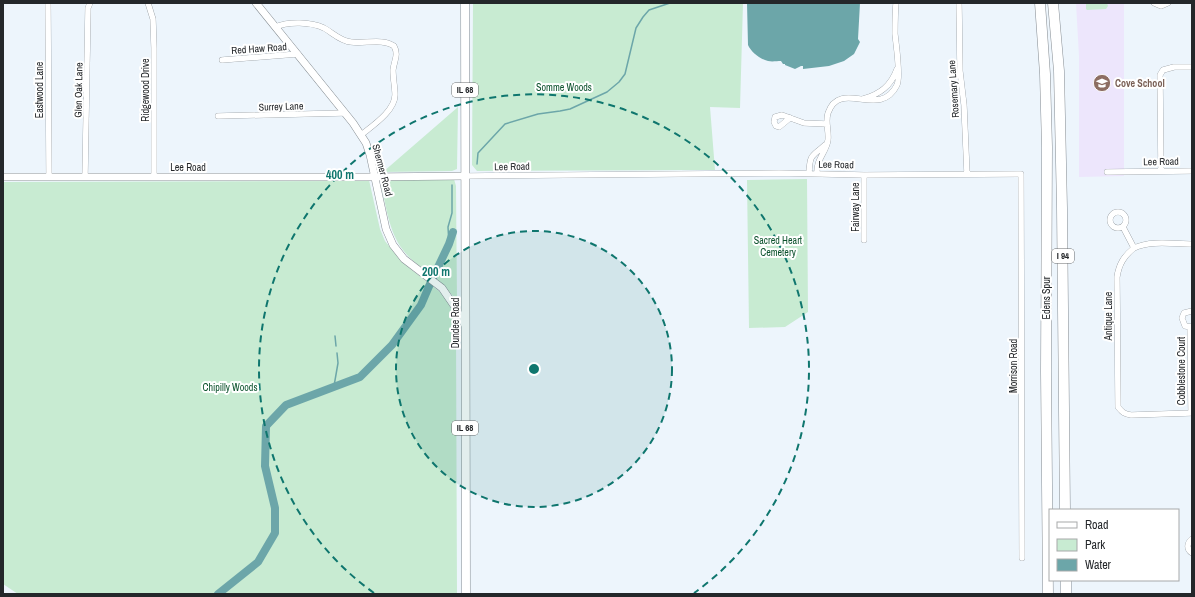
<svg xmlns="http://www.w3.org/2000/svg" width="1195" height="597" font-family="'Archivo Narrow',sans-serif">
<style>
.education{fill:#ede6fc}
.green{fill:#c8ebd2}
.water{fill:#6ca6a9}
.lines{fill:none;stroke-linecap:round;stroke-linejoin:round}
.stream{stroke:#6ca6a9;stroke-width:1.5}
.river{stroke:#6ca6a9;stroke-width:8}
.minor-casing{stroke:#858c92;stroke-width:6}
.tertiary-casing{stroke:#858c92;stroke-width:8}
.secondary-casing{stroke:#858c92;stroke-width:8}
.primary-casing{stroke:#858c92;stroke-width:9}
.motorway-casing{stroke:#858c92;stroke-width:11}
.minor{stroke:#fff;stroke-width:5.5}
.tertiary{stroke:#fff;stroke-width:7}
.secondary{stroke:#fff;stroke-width:7}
.primary{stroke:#fff;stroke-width:8}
.motorway{stroke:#fff;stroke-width:10}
.ring{fill:none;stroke:#0f766e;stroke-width:2;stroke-dasharray:7 5}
.labels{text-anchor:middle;stroke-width:4;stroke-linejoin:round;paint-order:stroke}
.shield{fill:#fff;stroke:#66686a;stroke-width:1}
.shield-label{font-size:9px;font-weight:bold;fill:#24272a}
.street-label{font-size:10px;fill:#24272a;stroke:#fff}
.education-label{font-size:10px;font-weight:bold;fill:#785e54;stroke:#fff;text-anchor:start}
.park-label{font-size:10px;fill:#0c522d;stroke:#fff}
.centre{fill:#0f766e;stroke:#fff;stroke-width:2}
.ring-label{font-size:12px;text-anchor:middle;font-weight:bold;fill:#0f766e;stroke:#fff;stroke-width:4;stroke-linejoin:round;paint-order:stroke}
</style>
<rect width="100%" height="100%" fill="#edf5fc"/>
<path class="education" d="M1076,3H1124V176L1079,177V56Z"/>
<path class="green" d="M473,3H743L740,108L710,107L715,170L477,171L472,165Z
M1087,3H1107L1108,6L1106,9L1087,10L1086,9V4Z
M458,107L457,169L452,171L383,172Z
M454,179L456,186L457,301C451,294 445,286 438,280C427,270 412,263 403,250C389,232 386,206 381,184L383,180Z
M807,179L808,312L785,327L749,328L747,180Z
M354,180H369L380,229L385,241L402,262L440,292L448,302L454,315L452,317L456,332L457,594H18L3,584V182L353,181Z"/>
<path class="water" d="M747,3H860L858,39L860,42L854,54L844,61L829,66L803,69V66H801L795,69L785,65V64H783L781,61C777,61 772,62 768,61C760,59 751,52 748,45Z"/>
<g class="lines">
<path class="stream" d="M477,164L478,153L505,124L538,114L560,111L570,109L607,92L619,82L625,74L636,28L643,17L649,10L670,3
M449,244L448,227L452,213V185
M335,336L336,346
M334,386L338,363L337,353"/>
<path class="river" d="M218,594L258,562L275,533V508L265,466L266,426L286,405L360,377L392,345L421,305L430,284L449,244L453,232"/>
<defs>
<path id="minor" d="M48,3L49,177
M148,3L153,19L154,48V177
M959,3L960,71L964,105L967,174
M1154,3L1161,6L1168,3
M275,27C289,21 311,22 324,28C333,33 340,41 351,42C364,44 383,38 394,46C399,55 394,61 393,70C393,79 395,87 395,95C395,111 372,126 361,135
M222,60L298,54
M863,99C880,94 891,86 897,69
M218,116L345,113
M790,118L779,127L776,126L774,122L775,117L782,115L804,123L827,124
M1161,171L1160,75L1163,70L1174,67H1192
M1107,172L1192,171
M809,173C810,153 812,157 825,145
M817,174C816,159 826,153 828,140C829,130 825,122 828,113C840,78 880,120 897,85C901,77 896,44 895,34C895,23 895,13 896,3
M864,175V240
M465,176L779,173L864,175L1021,174L1022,558
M85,177L88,8L90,3
M1110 220a8 8 0 1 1 16 0a8 8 0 1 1-16 0Z
M1123,227L1134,248C1124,256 1119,264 1117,277L1118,407C1122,412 1124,414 1131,415L1192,413
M1134,248C1151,240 1174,244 1192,244
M1192,327L1185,326L1182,318L1184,313L1192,311
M1190,328L1191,413
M1192,539C1187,543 1186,549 1192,553"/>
<path id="tertiary" d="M3,177H367L465,176"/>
<path id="secondary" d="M256,3L353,123L366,143L370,155L386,229L393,245L404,259L442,288L455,307L465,325"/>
<path id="primary" d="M465,3L466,594"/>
<path id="motorway" d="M1040,3L1045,74L1047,147L1046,372L1048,594
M1053,3L1059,71L1062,208L1065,510
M1066,580V594"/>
</defs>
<use href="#minor" class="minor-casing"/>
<use href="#tertiary" class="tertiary-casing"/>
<use href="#secondary" class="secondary-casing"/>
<use href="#primary" class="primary-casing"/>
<use href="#motorway" class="motorway-casing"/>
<use href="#minor" class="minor"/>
<use href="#tertiary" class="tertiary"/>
<use href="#secondary" class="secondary"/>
<use href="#primary" class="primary"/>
<use href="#motorway" class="motorway"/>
</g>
<circle cx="534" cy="369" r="138" fill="#0f766e" fill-opacity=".12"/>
<g class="ring">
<circle cx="534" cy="369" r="138"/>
<path d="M374 593A275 275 0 1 1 694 593"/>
</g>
<defs>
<symbol id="school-disc" viewBox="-11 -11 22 22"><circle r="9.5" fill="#8d6e63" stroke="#fff"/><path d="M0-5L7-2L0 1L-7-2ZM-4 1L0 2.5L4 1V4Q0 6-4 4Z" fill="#fff"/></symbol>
</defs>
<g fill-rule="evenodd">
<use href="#school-disc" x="1092" y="73" width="20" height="20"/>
</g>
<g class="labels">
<g class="shield">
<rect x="452" y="83" width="26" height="14" rx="3"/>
<rect x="1052" y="249" width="22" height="14" rx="3"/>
<rect x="452" y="421" width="26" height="14" rx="3"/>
</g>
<g class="shield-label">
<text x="465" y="93">IL 68</text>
<text x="1063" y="259">I 94</text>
<text x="465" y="431">IL 68</text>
</g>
<g class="street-label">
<text transform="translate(259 48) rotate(-4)" y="4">Red Haw Road</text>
<text transform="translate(953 89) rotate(-94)" y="4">Rosemary Lane</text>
<text transform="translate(39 90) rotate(-90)" y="4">Eastwood Lane</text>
<text transform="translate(78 90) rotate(-89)" y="4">Glen Oak Lane</text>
<text transform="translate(145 90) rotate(-90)" y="4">Ridgewood Drive</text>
<text transform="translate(281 106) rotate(-2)" y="4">Surrey Lane</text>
<text transform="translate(1161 161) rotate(-1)" y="4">Lee Road</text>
<text transform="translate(836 164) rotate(1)" y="4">Lee Road</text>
<text transform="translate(512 166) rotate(-1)" y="4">Lee Road</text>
<text x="188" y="171">Lee Road</text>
<text transform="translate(383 170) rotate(75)" y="4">Shermer Road</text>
<text transform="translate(855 207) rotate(-90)" y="4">Fairway Lane</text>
<text transform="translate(1046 298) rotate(-90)" y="4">Edens Spur</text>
<text transform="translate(1108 316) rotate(-90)" y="4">Antique Lane</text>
<text transform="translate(455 323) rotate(-90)" y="4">Dundee Road</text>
<text transform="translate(1013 366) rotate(-90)" y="4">Morrison Road</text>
<text transform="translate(1181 371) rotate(-90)" y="4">Cobblestone Court</text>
</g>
<g class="education-label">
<text x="1115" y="87">Cove School</text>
</g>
<g class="park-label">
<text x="564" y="91">Somme Woods</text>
<text x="778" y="244">Sacred Heart<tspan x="778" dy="12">Cemetery</tspan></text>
<text x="230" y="391">Chipilly Woods</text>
</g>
</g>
<circle cx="534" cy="369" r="6" class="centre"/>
<g class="ring-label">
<text x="340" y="179">400 m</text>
<text x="436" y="276">200 m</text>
</g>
<rect width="1195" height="597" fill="none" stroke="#24272a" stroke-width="8"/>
<rect x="1049" y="509" width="130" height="72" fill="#ffffff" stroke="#a7a9aa"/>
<rect x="1057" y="522" width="20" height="6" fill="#ffffff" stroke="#a7a9aa"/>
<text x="1085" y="529" font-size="12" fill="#24272a">Road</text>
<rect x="1057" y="539" width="20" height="12" fill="#c8ebd2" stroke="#a7a9aa"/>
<text x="1085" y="549" font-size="12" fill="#24272a">Park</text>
<rect x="1057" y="559" width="20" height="12" fill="#6ca6a9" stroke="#a7a9aa"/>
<text x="1085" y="569" font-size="12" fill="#24272a">Water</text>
</svg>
